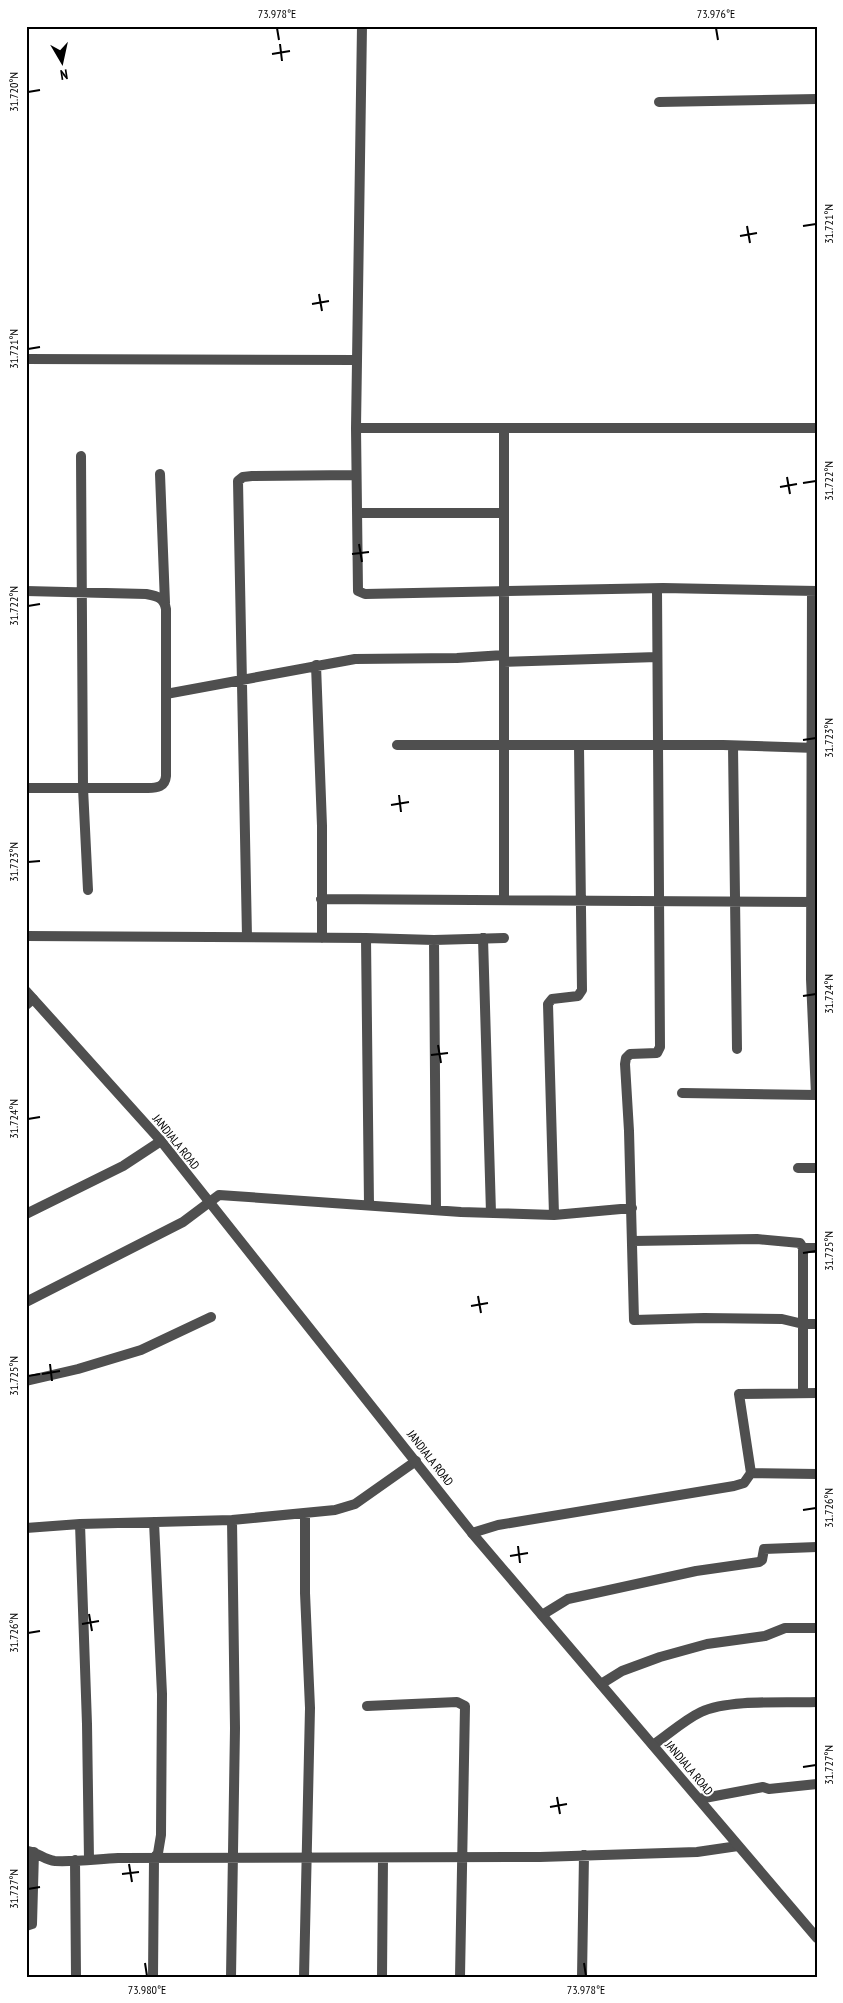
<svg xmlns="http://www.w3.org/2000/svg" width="843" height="2003" font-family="'PT Sans Narrow',sans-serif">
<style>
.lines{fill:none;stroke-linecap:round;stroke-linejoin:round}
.minor{stroke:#4f4f4f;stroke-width:10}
.tertiary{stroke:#4f4f4f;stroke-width:10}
.ticks{fill:none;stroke:#000;stroke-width:2}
.labels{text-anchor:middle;stroke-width:4;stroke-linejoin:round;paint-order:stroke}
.street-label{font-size:12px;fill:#000;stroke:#fff}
.neatline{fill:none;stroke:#000;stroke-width:2}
.ticks-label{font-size:12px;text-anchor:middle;fill:#000}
</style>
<rect width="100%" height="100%" fill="#fff"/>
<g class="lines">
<path class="minor" d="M362,26L356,428L358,591L365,594L663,588L817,591
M659,102L817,99
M26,359L357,360
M356,428H817
M81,456L83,788L88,890
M160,474L165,603
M357,513H504
M657,589L660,1047L657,1053L630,1054L626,1058L625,1064L629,1131L634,1320L704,1318L782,1319L803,1324H817
M26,591L146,594C156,596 164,597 166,609V776C165,787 157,788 148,788H26
M812,591L811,979L816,1095
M504,662L657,657
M316,665L322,826V938
M166,694L355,659L457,658L504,655
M397,745H723L816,748
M733,746L737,1049
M321,899L816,902
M504,900V428
M26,936L366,938L434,940L504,938
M247,937L238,481L243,477L252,476L356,475
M366,938L369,1205
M483,938L491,1213
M434,940L436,1210
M26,1005L33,999
M682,1093L817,1095
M798,1168H817
M26,1214L123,1166L161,1141
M554,1215L548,1004L552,999L578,996L582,990L579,746
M633,1241L757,1239L800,1243L803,1248V1393
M803,1248H817
M26,1302L183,1222L219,1195L461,1212L554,1215L632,1208
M26,1381L78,1369L141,1350L211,1317
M751,1473L739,1394L817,1393
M80,1524L87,1724L89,1860
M26,1528L80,1524L232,1520L335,1510L355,1504L416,1461
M472,1533L498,1525L734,1486L744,1483L751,1473L817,1474
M542,1615L568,1599L696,1571L759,1562L762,1560L764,1549L817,1547
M601,1684L622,1671L660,1657L707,1644L765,1636L785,1628H817
M367,1706L457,1702L465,1706L460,1977
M653,1745C668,1735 684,1720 701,1712C729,1699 785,1703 817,1702
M699,1799L763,1787L769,1789L817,1784
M26,1851C36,1851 44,1860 55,1861C76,1862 97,1859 118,1858L540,1857L697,1852L738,1846
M75,1860L76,1977
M26,1926L32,1924L34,1852
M153,1977L154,1858L158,1853L161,1835L162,1694L154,1522
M231,1977L235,1728L232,1520
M304,1977L310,1708L305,1593V1513
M382,1977L383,1858
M582,1977L584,1855"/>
<path class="tertiary" d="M26,991L161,1141L472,1533L817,1938"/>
</g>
<path class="ticks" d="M277,28L279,40M716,28L718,40M280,44L282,61M272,54L290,51M28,92L40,90M747,226L750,243M803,226L816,224M740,236L757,233M319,294L322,311M312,304L329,301M28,349L40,347M787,477L790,494M803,483L816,481M780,487L797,484M359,544L362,562M352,554L369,552M28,606L40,604M803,740L816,738M399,795L401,812M391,805L409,802M28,862L40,861M803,996L816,994M438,1045L441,1063M431,1055L448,1053M28,1119L40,1117M803,1253L816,1251M478,1296L481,1313M471,1306L488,1303M50,1364L52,1381M42,1374L60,1371M28,1376L40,1374M803,1510L816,1508M518,1546L520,1563M510,1556L528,1553M89,1614L92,1631M82,1624L99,1621M28,1633L40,1631M803,1767L816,1765M557,1797L560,1814M550,1807L567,1804M129,1864L132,1882M122,1874L139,1872M28,1889L40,1887M145,1963L147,1976M584,1963L586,1976"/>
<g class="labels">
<g class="street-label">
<text transform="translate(176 1142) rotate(51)" y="4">JANDIALA ROAD</text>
<text transform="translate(430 1458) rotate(52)" y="4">JANDIALA ROAD</text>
<text transform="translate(689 1768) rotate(50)" y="4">JANDIALA ROAD</text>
</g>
</g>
<rect width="843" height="2003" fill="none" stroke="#ffffff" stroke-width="55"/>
<g transform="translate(62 62) rotate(171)" stroke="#ffffff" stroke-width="4" paint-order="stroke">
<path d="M0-4L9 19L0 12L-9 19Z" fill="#000000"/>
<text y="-8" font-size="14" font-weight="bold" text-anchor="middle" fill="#000000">N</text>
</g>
<rect x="28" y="28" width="788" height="1948" class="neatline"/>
<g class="ticks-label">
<text x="277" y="18">73.978°E</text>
<text x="716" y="18">73.976°E</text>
<text transform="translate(14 92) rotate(-90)" y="4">31.720°N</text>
<text transform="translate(829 224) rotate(-90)" y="4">31.721°N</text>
<text transform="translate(14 349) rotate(-90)" y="4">31.721°N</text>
<text transform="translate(829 481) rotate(-90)" y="4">31.722°N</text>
<text transform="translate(14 606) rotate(-90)" y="4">31.722°N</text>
<text transform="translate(829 738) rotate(-90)" y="4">31.723°N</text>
<text transform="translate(14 862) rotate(-90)" y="4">31.723°N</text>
<text transform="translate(829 994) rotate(-90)" y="4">31.724°N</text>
<text transform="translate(14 1119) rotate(-90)" y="4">31.724°N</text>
<text transform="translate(829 1251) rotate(-90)" y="4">31.725°N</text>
<text transform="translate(14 1376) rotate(-90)" y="4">31.725°N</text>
<text transform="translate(829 1508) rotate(-90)" y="4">31.726°N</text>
<text transform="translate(14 1633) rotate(-90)" y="4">31.726°N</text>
<text transform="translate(829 1765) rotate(-90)" y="4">31.727°N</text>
<text transform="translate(14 1889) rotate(-90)" y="4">31.727°N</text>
<text x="147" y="1994">73.980°E</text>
<text x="586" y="1994">73.978°E</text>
</g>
</svg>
